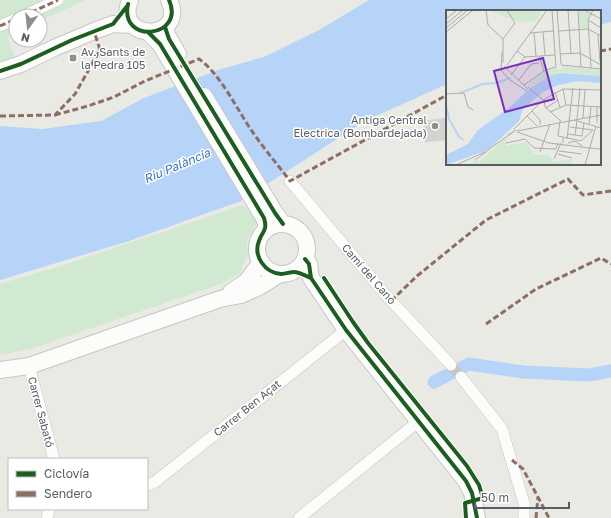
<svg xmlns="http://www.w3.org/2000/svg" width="611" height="518" font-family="'Golos Text',sans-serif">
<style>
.green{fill:#d0e9d0}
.water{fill:#b6d4f7}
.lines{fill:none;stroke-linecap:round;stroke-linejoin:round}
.canal{stroke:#b6d4f7;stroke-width:13}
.building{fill:#d4d3cf;stroke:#dad9d3}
.street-tunnel{stroke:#c6c6c4;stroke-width:11;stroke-dasharray:11 5.5;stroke-linecap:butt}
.street-casing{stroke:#c6c6c6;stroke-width:12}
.secondary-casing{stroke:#c6c7c6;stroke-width:18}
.street{stroke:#fcfcfb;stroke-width:11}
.secondary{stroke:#fcfcfb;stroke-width:16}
.quiet{stroke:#8d6e63;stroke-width:3;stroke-dasharray:6 3;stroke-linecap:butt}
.cycleway-casing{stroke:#fff;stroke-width:6}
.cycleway{stroke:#1b5e20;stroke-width:4}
.poi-dot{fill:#8c8e90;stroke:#fff;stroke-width:1.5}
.labels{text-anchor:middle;stroke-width:3;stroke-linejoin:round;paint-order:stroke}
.poi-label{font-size:11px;fill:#595c63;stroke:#fff;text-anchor:start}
.street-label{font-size:11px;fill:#595c63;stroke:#fff}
.water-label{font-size:12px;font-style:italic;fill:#396fcb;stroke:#fff}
.inset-river{fill:none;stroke:#b6d4f7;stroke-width:2}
.inset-road{fill:none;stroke:#acadac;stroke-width:1}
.view{fill:#7b2cbf;fill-opacity:0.15;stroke:#7b2cbf;stroke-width:2}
.inset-edge{fill:none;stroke:#595c63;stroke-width:2}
</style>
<rect width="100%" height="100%" fill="#eaeae4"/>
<path class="green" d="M0,0H86L40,21V16H16V33L7,37L16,60L0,65Z
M243,205L258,222L247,239L248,254L239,274L221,284L33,348L0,355V284L64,265Z"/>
<path class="water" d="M369,0H611V22L600,25V11H447V84L365,121L241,201L129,241L0,280V126L42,129L101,121L144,98L218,70L264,57L319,30Z"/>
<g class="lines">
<path class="canal" d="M434,382L469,364L523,372L589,375L611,371"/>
</g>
<path class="building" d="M447,118V140L425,142L423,121Z"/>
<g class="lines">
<path class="street-tunnel" d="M451,365L461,377"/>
<defs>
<path id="street" d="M23,16L58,0
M0,26L16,19
M290,181L385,294L451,365
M29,366L54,459
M461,377L502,429L524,503V518
M147,485L155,482L346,330
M47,518L49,509
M299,518L419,421"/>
<path id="secondary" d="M130,0C113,43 188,41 169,0
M165,27L167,35L178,54
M149,33L160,44L264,218L266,223V230
M0,71L21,64L54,48L94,31L113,24L133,25
M204,96L275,213L283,224
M257 249a25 25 0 1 1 50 0a25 25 0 1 1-50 0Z
M305,259L309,264L311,278L346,330L466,481L472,493L477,518
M231,292L246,282L261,262
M0,370L29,366L220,299L241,295L259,287L280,274"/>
</defs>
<use href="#street" class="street-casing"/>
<use href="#secondary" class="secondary-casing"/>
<use href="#street" class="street"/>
<use href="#secondary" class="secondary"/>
<path class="quiet" d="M23,16L58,0
M0,26L16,19
M600,51L611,49
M55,115L88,106L114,97L145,81L199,59C221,74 238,112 254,134C265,150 278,165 290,181L447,95
M0,116L55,115L75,94L100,50L94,31
M391,301L417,276L486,220L568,179L583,195L611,191
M486,324L536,289L601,258L611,264
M512,460L523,469L549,518
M536,518L538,497"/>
<defs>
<path id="cycleway" d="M128,4C119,45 186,38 169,0
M165,27L169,39L275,213L283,224
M149,33L160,44L264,218C268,231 262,231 259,241C253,256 265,273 281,274C286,274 290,272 294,272C299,272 306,276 311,278
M0,71L21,64L72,40L113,24L128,5
M305,259L309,264L311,278L346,330L466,481L472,493L477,518
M324,278L353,322L368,343L467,466L479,485L483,498L465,503L466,518"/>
</defs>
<use href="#cycleway" class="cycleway-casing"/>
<use href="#cycleway" class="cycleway"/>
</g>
<g class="poi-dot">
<rect x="69" y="54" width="8" height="8" rx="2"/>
<circle cx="435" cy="126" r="4"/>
</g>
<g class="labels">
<g class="poi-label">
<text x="81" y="56">Av. Sants de<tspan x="81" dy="13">la Pedra 105</tspan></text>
<text x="427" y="124" text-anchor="end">Antiga Central<tspan x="427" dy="13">Electrica (Bombardejada)</tspan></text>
</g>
<g class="street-label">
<text transform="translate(369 274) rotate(49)" y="4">Camí del Cano</text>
<text transform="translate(247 408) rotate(-39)" y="4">Carrer Ben Açat</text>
<text transform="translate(41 412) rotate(75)" y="4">Carrer Sabató</text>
</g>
<g class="water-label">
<text transform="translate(177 166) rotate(-23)" y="4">Riu Palància</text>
</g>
</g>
<g transform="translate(446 10)">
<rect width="155" height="155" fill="#eaeae4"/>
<path d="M42,0H94L95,3L90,11L82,12L70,11ZM133,0L144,4L141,10V18L133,19ZM117,57L155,60V66L114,62L82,77L83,73L98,62L109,58L114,60ZM60,128V136L81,132L86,142L91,145H103L108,152L126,149L125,155H25L29,150L33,152Z" fill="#d0e9d0"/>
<path d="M114,63L155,66V73L133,71L112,75L97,82L77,99L73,111L42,140L0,155V145L22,134L32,120L63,98L84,78L104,66Z" fill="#b6d4f7"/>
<path class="inset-river" d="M14,83L37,74L50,73L65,68M0,94L3,109L13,127L18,130"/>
<path class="inset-road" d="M40,0L42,15L57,29V53M106,0L110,58M111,0L115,54M122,0L125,44M132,0L135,57M138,0L155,9M0,9L11,0M142,10L155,18M0,14L17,0M0,18L22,0M113,21L142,19L155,26M0,22L27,0M88,22L90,46M97,22L99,45M84,23L107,21M152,25L154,51M57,29L69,13L61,0M71,41L79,47L109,45M56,42L55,60L63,69M114,44L134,43L155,55M93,46L98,61M61,55L101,0M115,55L155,59M58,56L82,79M145,58L142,10L147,0M65,65L79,47M64,70L81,81M73,70L85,54L93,53M78,75L98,61L109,57M82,77L97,90L117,79L155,80M117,79L120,95M109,82L114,97M0,84L18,83L22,97L27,100M98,90L99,97L115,111M100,98L112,90M86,101L94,110V115M104,102L120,95L155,97M81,106L91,116M137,108L139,79M131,109L134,78M128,110L155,118M114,111L112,126L117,127V133M151,113V97M143,114L145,97M124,117L147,120M68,119L94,93M71,121L155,105M71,122L103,133L143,138M122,124L136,126L138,113M129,125L131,111M117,127L135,131L147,120M121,129L127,78M60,133L79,129L88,138L110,139L112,133M122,133L129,131L136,136M143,138L155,139M113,141L136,144M94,142L104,114M112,144L126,148M108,149L115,133M29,150L40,142M10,155L39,142L70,120L62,125M139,155L150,116"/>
<path class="view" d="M97,48L108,89L59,102L48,61Z"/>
<rect width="155" height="155" class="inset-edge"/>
</g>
<rect x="8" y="458" width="140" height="52" fill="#ffffff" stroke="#bdbec1"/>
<rect x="16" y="471" width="20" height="6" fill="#1b5e20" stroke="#bdbec1"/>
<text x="44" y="478" font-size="12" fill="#595c63">Ciclovía</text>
<rect x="16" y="491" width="20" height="6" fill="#8d6e63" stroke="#bdbec1"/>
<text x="44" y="498" font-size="12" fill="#595c63">Sendero</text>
<g transform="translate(28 28) rotate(195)"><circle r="19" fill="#ffffff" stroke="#bdbec1"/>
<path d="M0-3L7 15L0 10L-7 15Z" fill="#8c8e90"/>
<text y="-6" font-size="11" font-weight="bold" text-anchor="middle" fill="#595c63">N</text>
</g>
<path d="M475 502v6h94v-6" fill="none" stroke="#595c63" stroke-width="2"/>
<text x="481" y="502" font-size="12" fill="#595c63" stroke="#ffffff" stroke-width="3" paint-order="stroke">50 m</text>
</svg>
